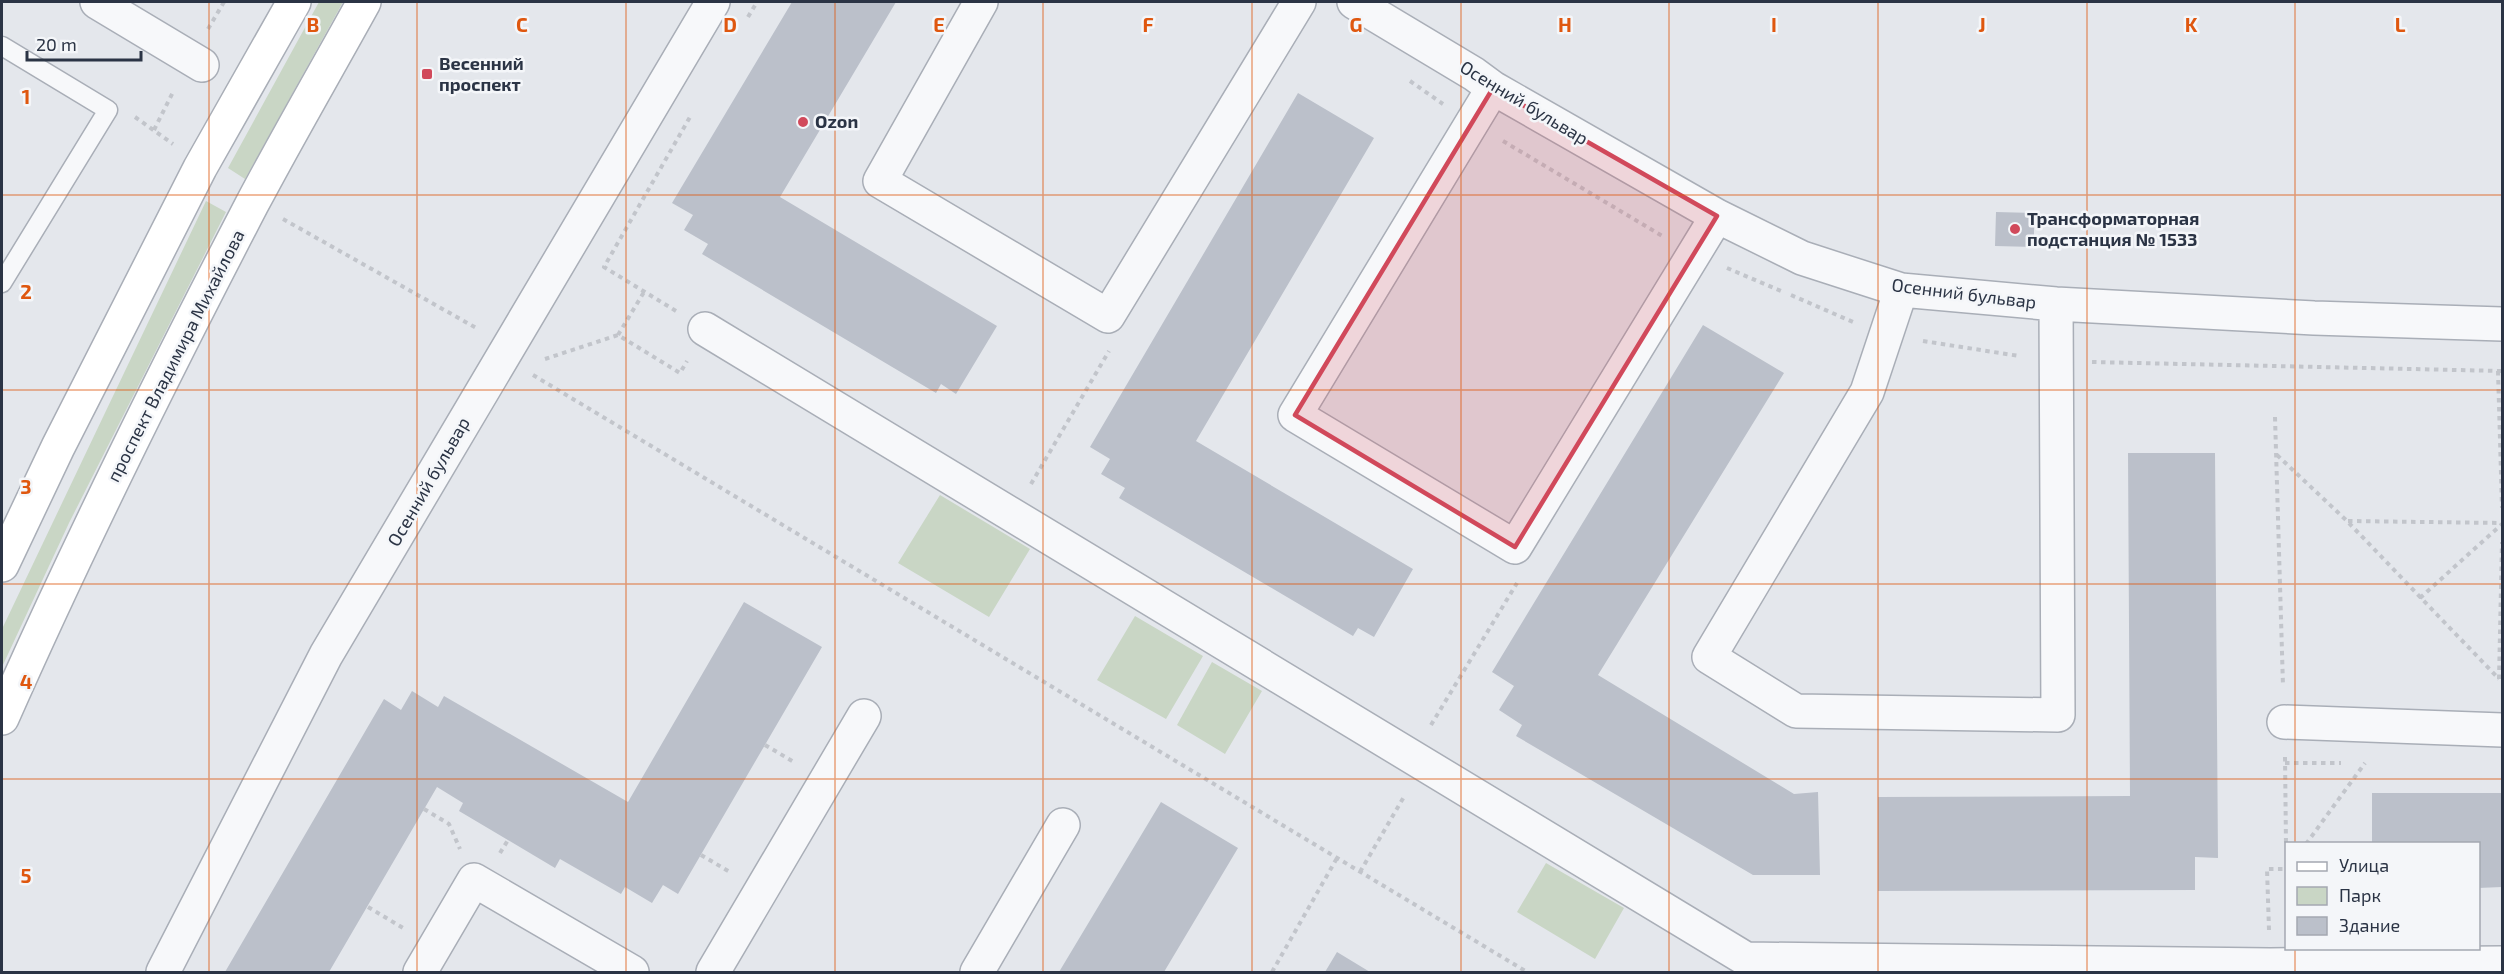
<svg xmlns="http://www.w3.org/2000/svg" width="2504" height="974" font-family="'Exo 2',sans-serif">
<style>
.green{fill:#c9d6c5}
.building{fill:#bbc0ca}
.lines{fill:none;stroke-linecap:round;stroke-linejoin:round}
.lane-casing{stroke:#a9aeb7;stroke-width:21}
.street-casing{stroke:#a9aeb7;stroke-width:36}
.secondary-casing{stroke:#a9aeb7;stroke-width:36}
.path{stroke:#c2c5cb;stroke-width:4;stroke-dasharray:4.5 4.5;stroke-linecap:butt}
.lane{stroke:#f7f8fa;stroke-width:18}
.street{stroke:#f7f8fa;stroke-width:33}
.secondary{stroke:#fff;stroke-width:33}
.marked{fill:#d1495b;fill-opacity:0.2;stroke:#d1495b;stroke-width:4.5;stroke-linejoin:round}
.grid{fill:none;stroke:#df570f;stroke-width:1.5;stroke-opacity:0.55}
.poi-dot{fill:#d1495b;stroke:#f4f6f9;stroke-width:2}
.labels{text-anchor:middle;stroke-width:5;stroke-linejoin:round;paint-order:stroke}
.poi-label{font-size:18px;font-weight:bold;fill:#2b3445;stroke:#f4f6f9;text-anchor:start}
.street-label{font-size:18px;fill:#2b3445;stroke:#f4f6f9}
.grid-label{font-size:20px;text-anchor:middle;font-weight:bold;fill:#df570f;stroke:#f4f6f9;stroke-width:5;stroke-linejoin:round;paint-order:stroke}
</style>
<rect width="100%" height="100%" fill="#e4e7ec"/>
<path class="green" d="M319,2H343L245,179L228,168Z
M206,201L226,212L69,523L2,667V629Z
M940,495L1030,549L989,617L898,563Z
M1135,616L1203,656L1166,719L1097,680Z
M1212,662L1262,691L1225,754L1177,725Z
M1546,863L1624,908L1595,959L1517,912Z"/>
<path class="building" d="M792,2H896L780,197L997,326L956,394L941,384L936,393L702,254L708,244L684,230L693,215L672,203Z
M1298,93L1374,138L1196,441L1413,569L1374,637L1358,628L1353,636L1119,498L1125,488L1101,474L1110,459L1090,447Z
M1996,212L2034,213V247L1995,246Z
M1703,325L1784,373L1598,675L1794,794L1818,792L1820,875H1753L1516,736L1522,725L1499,710L1514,686L1492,672Z
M2128,453H2215L2218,858L2195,857V890L1878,891V797L2130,796Z
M744,602L822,647L678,894L663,885L652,903L625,887L621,894L560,859L555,868L459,811L463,803L437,787L329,972H225L384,699L401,710L412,691L438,707L444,696L628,802Z
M2372,793H2502V887L2478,888V844H2372Z
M1161,802L1238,848L1164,972H1059Z
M1337,952L1370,972H1325Z"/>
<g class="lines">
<defs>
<path id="lane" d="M2,46L108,110L2,283"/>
<path id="street" d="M97,2L202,65
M981,2L880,181L1108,316L1299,2
M1354,2L1474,74L1493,88L1717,216L1802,258L1901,290L2056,304L2314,318L2502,324
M1493,88L1295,415L1515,547L1717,216
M1901,290L1867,392L1709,657L1796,711L2058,715L2056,304
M705,329L1746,959L2270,965L2502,963
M2284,722L2502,730
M163,972L326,655L713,2
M420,972L474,880L632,972
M713,972L864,716
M977,972L1063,825"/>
<path id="secondary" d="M2,565L58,447L200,168L294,2
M2,718C79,544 164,373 252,204C288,136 327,69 364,2"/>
</defs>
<use href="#lane" class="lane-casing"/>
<use href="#street" class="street-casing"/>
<use href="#secondary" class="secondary-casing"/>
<path class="path" d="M748,17L757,2
M208,29L224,2
M1410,81L1443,104
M135,117L173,144
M154,130L174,90
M1503,141L1664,237
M283,219L478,329
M1727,268L1781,291
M1791,295L1853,322
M676,311L604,267L690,117
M618,335L644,292
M1923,341L2019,356
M545,359L618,335L680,373L687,361
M2092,362L2502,371
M2498,371L2502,508
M533,375L1527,972
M2275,417L2283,686
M2277,455L2347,521L2499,679
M1031,484L1109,351
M2348,521L2502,523
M2420,598L2502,524
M2499,679L2502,542
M1431,725L1517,583
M765,745L794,762
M2285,757L2286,845
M2285,763H2341
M424,809L449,824L460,849
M2306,844L2365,763
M500,853L508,840
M701,855L730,872
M1360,872L1405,795
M368,907L403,928
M2269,930L2267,869H2286
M1272,972L1337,858"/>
<use href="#lane" class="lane"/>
<use href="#street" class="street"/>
<use href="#secondary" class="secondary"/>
</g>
<path class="marked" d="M1493,88L1717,216L1515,547L1295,415Z"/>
<path class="grid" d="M209,2V972M417,2V972M626,2V972M835,2V972M1043,2V972M1252,2V972M1461,2V972M1669,2V972M1878,2V972M2087,2V972M2295,2V844M2,195H2502M2,390H2502M2,584H2502M2,779H2502M2295,948V972"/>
<g class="poi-dot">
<rect x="421" y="68" width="12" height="12" rx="3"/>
<circle cx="803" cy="122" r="6"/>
<circle cx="2015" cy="229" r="6"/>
</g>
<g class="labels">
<g class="poi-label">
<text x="439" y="70">Весенний<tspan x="439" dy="21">проспект</tspan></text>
<text x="815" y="128">Ozon</text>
<text x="2027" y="225">Трансформаторная<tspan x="2027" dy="21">подстанция № 1533</tspan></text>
</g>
<g class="street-label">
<text transform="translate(1524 103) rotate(31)" y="6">Осенний бульвар</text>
<text transform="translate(1964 294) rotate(7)" y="6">Осенний бульвар</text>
<text transform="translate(176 356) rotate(-63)" y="6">проспект Владимира Михайлова</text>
<text transform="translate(429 482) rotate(-60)" y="6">Осенний бульвар</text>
</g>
</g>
<g class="grid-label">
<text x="313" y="32">B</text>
<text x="522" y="32">C</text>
<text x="730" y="32">D</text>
<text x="939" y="32">E</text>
<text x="1148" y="32">F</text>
<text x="1356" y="32">G</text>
<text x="1565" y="32">H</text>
<text x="1774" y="32">I</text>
<text x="1982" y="32">J</text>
<text x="2191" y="32">K</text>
<text x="2400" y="32">L</text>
<text x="26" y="104">1</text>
<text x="26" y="299">2</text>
<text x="26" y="494">3</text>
<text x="26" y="689">4</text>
<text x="26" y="883">5</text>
</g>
<rect width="2504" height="974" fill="none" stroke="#2b3445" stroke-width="6"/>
<rect x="2285" y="842" width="195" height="108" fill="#f4f6f9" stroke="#a4a8b1" stroke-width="1.5"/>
<rect x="2297" y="862" width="30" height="9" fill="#ffffff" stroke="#a4a8b1" stroke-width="1.5"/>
<text x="2339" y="872" font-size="18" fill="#2b3445">Улица</text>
<rect x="2297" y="887" width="30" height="18" fill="#c9d6c5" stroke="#a4a8b1" stroke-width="1.5"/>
<text x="2339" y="902" font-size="18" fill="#2b3445">Парк</text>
<rect x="2297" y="917" width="30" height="18" fill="#bbc0ca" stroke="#a4a8b1" stroke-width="1.5"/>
<text x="2339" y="932" font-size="18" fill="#2b3445">Здание</text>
<path d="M27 51v9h114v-9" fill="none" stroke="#2b3445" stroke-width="3"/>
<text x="36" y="51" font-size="18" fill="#2b3445" stroke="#f4f6f9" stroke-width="4.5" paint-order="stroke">20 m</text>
</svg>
